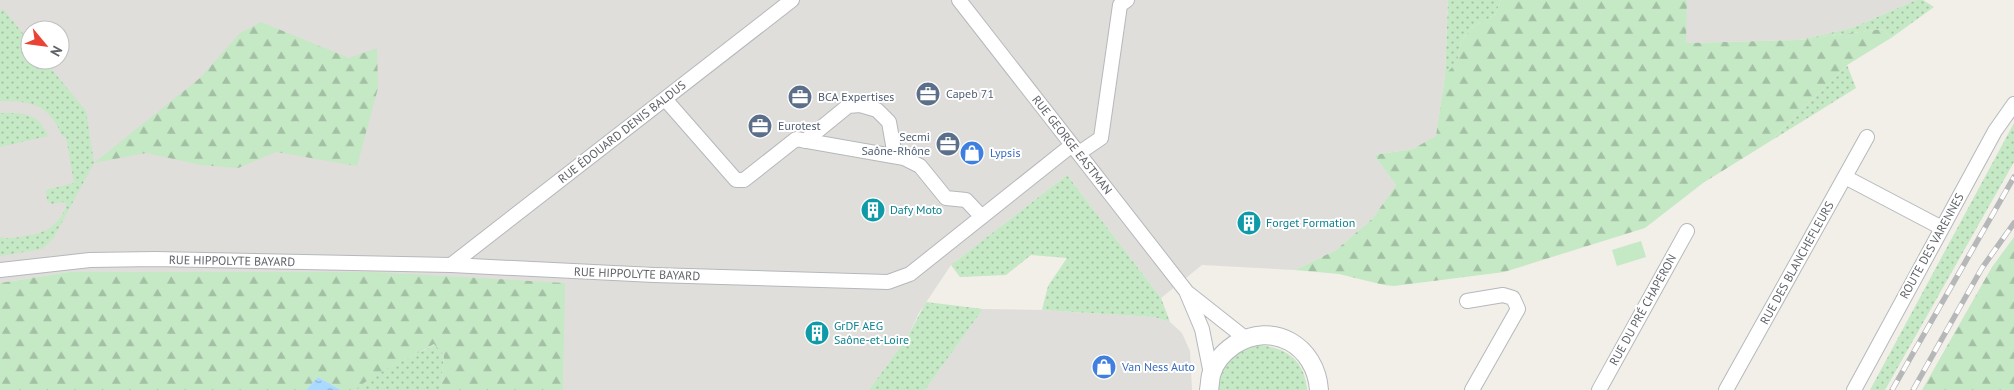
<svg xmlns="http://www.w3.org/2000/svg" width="2014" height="390" font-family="'PT Sans',sans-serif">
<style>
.industrial{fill:#e0deda;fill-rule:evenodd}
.green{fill:url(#green-dots)}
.forest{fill:url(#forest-firs)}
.pitch{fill:#c5e8c5}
.water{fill:url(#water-ripples)}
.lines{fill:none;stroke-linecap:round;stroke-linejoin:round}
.minor-casing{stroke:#b5b8bc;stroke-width:16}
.tertiary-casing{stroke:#b5b8bc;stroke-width:20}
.minor{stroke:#fff;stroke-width:14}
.tertiary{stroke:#fff;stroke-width:18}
.rail-casing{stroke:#b6b7b8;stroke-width:5.5}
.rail{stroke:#fff;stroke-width:4;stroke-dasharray:11;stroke-linecap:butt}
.labels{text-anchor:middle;stroke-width:4;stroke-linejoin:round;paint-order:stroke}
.service-label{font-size:12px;fill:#4e5e75;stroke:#fff;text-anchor:start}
.street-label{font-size:12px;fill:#5f6368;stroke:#fff}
.shop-label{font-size:12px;fill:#366cbe;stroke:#fff;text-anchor:start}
.culture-label{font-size:12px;fill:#0d838f;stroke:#fff;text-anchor:start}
</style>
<defs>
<pattern id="green-dots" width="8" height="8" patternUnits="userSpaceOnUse" patternTransform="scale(1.25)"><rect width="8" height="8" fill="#c5e8c5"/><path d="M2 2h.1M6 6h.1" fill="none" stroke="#a3c0a4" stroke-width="1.8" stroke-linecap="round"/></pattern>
<pattern id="forest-firs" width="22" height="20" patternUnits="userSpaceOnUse" patternTransform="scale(1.25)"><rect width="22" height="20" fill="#c5e8c5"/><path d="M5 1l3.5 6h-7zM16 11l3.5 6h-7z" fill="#a3c0a4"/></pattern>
<pattern id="water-ripples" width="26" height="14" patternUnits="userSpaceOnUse" patternTransform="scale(1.25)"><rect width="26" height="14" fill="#aadaff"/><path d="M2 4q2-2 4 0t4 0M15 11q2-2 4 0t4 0" fill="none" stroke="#8eb4d2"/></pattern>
</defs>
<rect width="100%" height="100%" fill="#f1efe8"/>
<path class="industrial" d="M0,0H1448L1445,75L1436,137L1413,149L1374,155L1396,185L1373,218L1336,250L1295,270L1202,265L1161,298L1067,175L951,265L919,313L908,336L869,390H563L564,283L69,272L0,283ZM30,30H60V60H30Z
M1687,0H1916L1852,28L1799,40L1685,43Z
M983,309L1042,310L1154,317L1170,322L1182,333L1190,351L1192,390H925Z"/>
<path class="green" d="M1448,0H1501L1495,15L1471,28L1461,42L1457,63L1445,75Z
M1916,0H1923L1934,7L1891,38L1883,29L1799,40L1852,28Z
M3,9L30,42V60H44L86,111L94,163L53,239L42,249L0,256V237C7,239 13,238 20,237C44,233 54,230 66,208V203L62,202L52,204L47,201L46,190L74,183L66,137L62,136C49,104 32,101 0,101V12Z
M1847,65L1856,88L1769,142Z
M0,113C23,113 38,112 48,136L0,147Z
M2014,123V162L1885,390H1870Z
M1067,175L1161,298L1170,322L1154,317L1042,310L1048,286L1067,258L1031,255L1006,275L960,277L951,265Z
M926,302L983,309L925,390H869L908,336Z
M435,344L444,355L441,390H355C378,369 408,360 435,344Z
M1258,345C1286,347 1305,360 1307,390H1217C1223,360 1230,355 1258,345Z"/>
<path class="forest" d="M1501,0H1687L1686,43L1799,40L1883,29L1891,38L1847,65L1769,142L1703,183L1645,228L1504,272L1394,286L1384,285L1339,274L1295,270L1336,250L1373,218L1396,185L1374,155L1413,149L1436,136L1445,75L1457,62L1461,42L1471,28L1495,15Z
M261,22L349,58L377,48L378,88L357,166L276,152L238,168L201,165L146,153L94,163L200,78L240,33Z
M2014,237V390H1922L1992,267Z
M69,272H373L565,283L563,390H441L444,355L434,344C408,360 378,370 355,390H341L318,377L306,390H0V283Z"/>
<path class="pitch" d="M1641,241L1646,257L1617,266L1612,250Z"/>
<path class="water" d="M318,377L341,390H306Z"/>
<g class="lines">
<defs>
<path id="minor" d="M959,0L1186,291L1202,329L1211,374
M665,99L736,180H744L796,139L904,158L920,166L946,198L966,200L982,217
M805,141L848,106L860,105L877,110L889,122L895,156
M1079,153L1101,138L1120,5L1127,0
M1845,177L1942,228
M451,265L792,0
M0,270L90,260L155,259L451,265L654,275L888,282L910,274L1072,145
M1188,293L1245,338
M1467,301L1503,295L1513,298L1518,309L1472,390
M1599,390L1687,231
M1726,390L1867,137
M1854,390L1995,131L2014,104"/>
<path id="tertiary" d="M1209,390C1210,385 1210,379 1211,375C1214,363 1224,352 1234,345C1273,320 1316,346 1319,390"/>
</defs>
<use href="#minor" class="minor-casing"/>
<use href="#tertiary" class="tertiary-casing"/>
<use href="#minor" class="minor"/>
<use href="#tertiary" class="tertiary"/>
<defs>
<path id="rail" d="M1892,390L2014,177
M1913,390L1982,268L2014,223"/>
</defs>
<use href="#rail" class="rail-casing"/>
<use href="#rail" class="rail"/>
</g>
<defs>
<symbol id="office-disc" viewBox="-11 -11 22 22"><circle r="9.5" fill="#5c6f8a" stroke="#fff"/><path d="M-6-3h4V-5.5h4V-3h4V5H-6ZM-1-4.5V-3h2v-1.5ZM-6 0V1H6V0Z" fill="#fff"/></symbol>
<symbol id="shop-disc" viewBox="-11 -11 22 22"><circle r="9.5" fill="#3f7fe0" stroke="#fff"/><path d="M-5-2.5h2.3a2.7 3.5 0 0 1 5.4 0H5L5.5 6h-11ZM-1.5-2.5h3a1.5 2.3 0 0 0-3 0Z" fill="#fff"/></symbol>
<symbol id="building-disc" viewBox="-11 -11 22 22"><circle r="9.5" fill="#0f9aa8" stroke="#fff"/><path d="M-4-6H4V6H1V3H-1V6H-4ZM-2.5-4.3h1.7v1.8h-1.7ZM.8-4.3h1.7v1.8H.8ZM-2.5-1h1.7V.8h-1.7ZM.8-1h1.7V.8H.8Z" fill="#fff"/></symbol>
</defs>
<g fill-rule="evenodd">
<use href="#office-disc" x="914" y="80" width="28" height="28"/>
<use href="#office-disc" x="786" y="83" width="28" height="28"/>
<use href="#office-disc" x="746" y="112" width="28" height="28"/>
<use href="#office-disc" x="934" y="130" width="28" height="28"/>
<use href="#shop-disc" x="958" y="139" width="28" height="28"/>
<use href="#building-disc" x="859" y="196" width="28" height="28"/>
<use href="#building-disc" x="1235" y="209" width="28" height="28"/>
<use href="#building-disc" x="803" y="319" width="28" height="28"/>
<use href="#shop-disc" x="1090" y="353" width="28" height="28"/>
</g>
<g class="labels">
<g class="service-label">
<text x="946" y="98">Capeb 71</text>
<text x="818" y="101">BCA Expertises</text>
<text x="778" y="130">Eurotest</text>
<text x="930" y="141" text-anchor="end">Secmi<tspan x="930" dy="14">Saône-Rhône</tspan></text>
</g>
<g class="street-label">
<text transform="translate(622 132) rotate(-38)" y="4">RUE ÉDOUARD DENIS BALDUS</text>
<text transform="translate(1072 145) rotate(52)" y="4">RUE GEORGE EASTMAN</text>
<text transform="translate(1932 246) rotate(-61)" y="4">ROUTE DES VARENNES</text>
<text transform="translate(232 261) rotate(1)" y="4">RUE HIPPOLYTE BAYARD</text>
<text transform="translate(1797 263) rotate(-61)" y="4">RUE DES BLANCHEFLEURS</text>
<text transform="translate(637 274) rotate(2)" y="4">RUE HIPPOLYTE BAYARD</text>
<text transform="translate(1643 310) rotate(-61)" y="4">RUE DU PRÉ CHAPERON</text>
</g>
<g class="shop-label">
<text x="990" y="157">Lypsis</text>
<text x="1122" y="371">Van Ness Auto</text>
</g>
<g class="culture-label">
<text x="890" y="214">Dafy Moto</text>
<text x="1266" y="227">Forget Formation</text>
<text x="834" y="330">GrDF AEG<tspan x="834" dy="14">Saône-et-Loire</tspan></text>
</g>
</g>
<g transform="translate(45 45) rotate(119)"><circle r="24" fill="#ffffff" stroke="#bfc1c3"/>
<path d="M0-4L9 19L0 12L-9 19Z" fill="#ea4335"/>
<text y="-8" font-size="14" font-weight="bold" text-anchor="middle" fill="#5f6368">N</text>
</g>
</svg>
